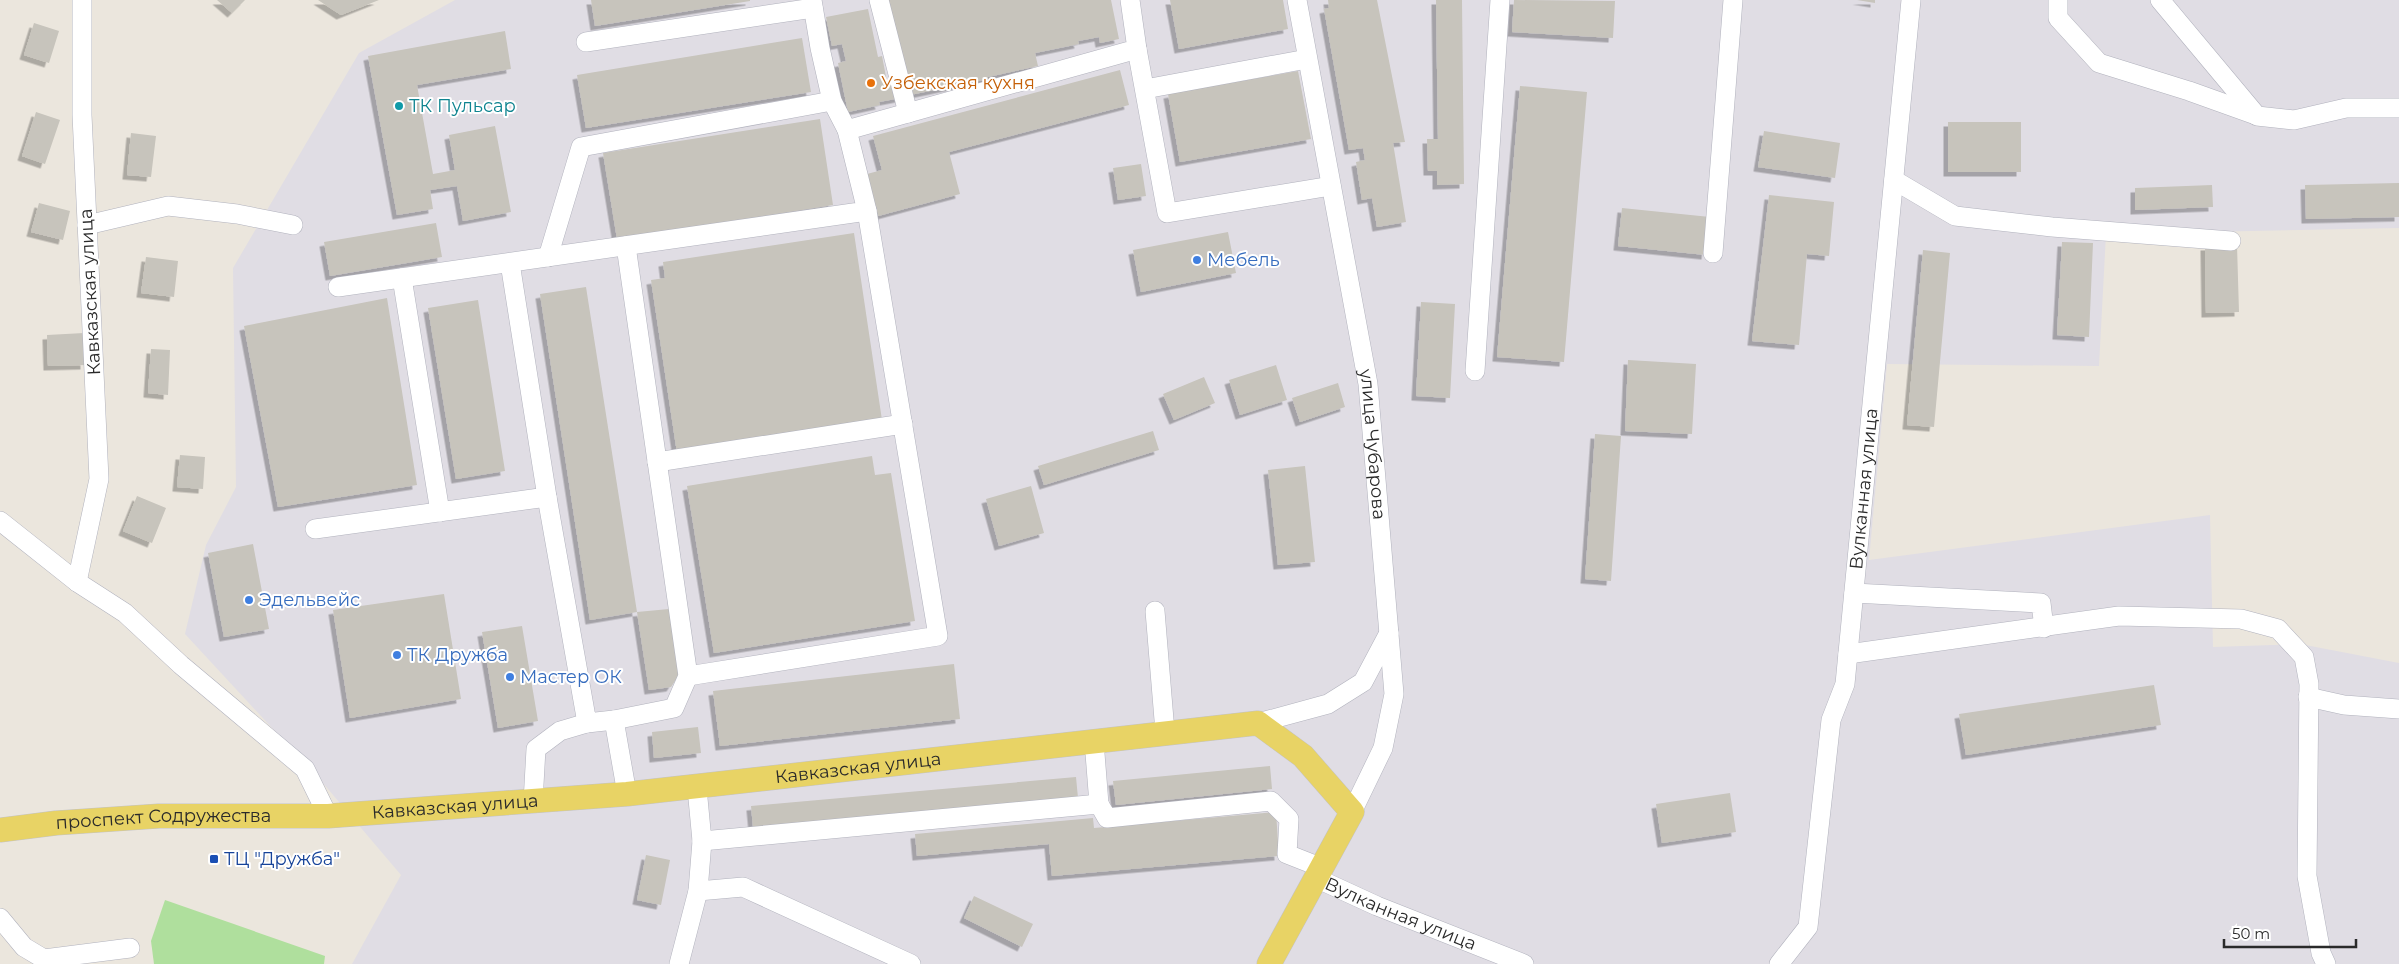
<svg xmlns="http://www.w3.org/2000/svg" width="2399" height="964" font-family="Montserrat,sans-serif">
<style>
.industrial{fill:#e0dde4}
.green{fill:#afdf9d}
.building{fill:#c7c4bc;filter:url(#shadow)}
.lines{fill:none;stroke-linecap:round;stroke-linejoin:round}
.minor-casing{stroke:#b1b2bd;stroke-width:20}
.major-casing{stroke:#c3c3c3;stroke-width:25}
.minor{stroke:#fff;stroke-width:19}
.major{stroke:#e8d365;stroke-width:24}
.food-dot{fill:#e8710a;stroke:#fff;stroke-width:2}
.culture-dot{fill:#0f9aa8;stroke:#fff;stroke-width:2}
.shop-dot{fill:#3f7fe0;stroke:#fff;stroke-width:2}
.transit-dot{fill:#1a4fb4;stroke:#fff;stroke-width:2}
.labels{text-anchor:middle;stroke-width:4;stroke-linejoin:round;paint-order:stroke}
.food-label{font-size:18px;fill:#c56008;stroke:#fff;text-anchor:start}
.culture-label{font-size:18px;fill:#0d838f;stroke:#fff;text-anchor:start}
.shop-label{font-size:18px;fill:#366cbe;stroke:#fff;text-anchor:start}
.street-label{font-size:18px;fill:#2a2a2a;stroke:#fff}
.transit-label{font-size:18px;fill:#164399;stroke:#fff;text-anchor:start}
</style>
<defs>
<filter id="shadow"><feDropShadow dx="-4.5" dy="4.5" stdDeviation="0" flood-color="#0004"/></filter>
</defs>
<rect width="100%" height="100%" fill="#ebe6dd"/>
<path class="industrial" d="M455,0H2399V228L2106,234L2099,366L1887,364L1869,560L2210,515L2213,647L2300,644L2399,663V964H352L401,875L322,782L185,634L206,545L236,487L233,268L359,53Z"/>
<path class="green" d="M165,900L325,956L324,964H154L151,941Z"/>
<path class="building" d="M217,0H245L232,13Z
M318,0H379L341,15Z
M591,0H750V1L595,26Z
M885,0H1111L1119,39L1100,43L1099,37L1078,41L1079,44L1035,53L1038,66L988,77V79L905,96Z
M1170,0H1283L1288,29L1179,49Z
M1328,0H1377L1405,142L1393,143L1406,222L1377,227L1372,198L1362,200L1356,162L1365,160L1363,148L1349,150L1324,9L1329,8Z
M1436,0H1462L1464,184L1437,185V171H1428L1427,139H1438Z
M1514,0L1615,1L1613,38L1512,32Z
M1857,0H1875V3Z
M868,9L878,57L882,56L887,82L896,80L900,98L879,102L880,105L848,112L838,63L846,61L842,44L832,46L826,17Z
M34,23L59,31L49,63L24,55Z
M505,31L511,69L417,85L433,174L455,170L449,135L495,126L511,212L463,221L457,186L430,190L433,209L397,215L368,56Z
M802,38L811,92L586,128L577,75Z
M1120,70L1129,105L949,152L960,194L878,216L867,174L882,170L873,136Z
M1298,71L1311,139L1180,162L1168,94Z
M1520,86L1587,92L1564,362L1497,357Z
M36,112L60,120L45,164L22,156Z
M820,119L833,205L617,239L603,153Z
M1948,122H2021V172H1948Z
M1764,131L1840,143L1835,178L1758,167Z
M131,133L156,136L151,177L127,175Z
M1141,164L1146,196L1118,200L1113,168Z
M2399,183V217L2306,219L2305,185Z
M2212,185L2213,207L2135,210V188Z
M1769,195L1834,202L1829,256L1807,254L1799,345L1752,341Z
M39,203L70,211L63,240L31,232Z
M1622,208L1710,217L1706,255L1618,246Z
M436,223L442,257L330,276L324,242Z
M1228,232L1236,273L1141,292L1133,250Z
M854,233L882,420L677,453L651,280L665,278L663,262Z
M2062,242L2093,243L2089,337L2057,335Z
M2237,245L2239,312L2206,313L2205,246Z
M1923,250L1950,253L1934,427L1907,425Z
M146,257L178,261L174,297L141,293Z
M586,287L637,612L590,620L540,294Z
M387,298L417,485L278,507L244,326Z
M478,300L505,471L456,479L428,308Z
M1421,302L1455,304L1450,398L1416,396Z
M84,333L85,365L48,366L47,335Z
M151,349L170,350L168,395L148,393Z
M1628,360L1696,364L1692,434L1625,431Z
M1276,365L1287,400L1240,415L1229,380Z
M1204,377L1215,403L1174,420L1163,394Z
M1338,383L1345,407L1300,422L1292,398Z
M1153,431L1159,450L1044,485L1038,466Z
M1595,434L1621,436L1611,581L1585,579Z
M180,455L205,457L203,489L177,487Z
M872,456L875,475L891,473L915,621L714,653L687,486Z
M1305,466L1315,562L1278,565L1268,470Z
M1031,486L1044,533L999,546L986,499Z
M137,496L166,508L152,543L123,531Z
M253,544L269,629L224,637L208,553Z
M444,594L461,699L350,718L333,610Z
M669,609L679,675L671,687L649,690L637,612Z
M522,626L538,721L498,728L482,632Z
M954,664L960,719L720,746L713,691Z
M2154,685L2161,725L1966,755L1959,714Z
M698,727L701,753L654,758L652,732Z
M1270,766L1272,789L1116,805L1113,781Z
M1076,777L1078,798L753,827L751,806Z
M1730,793L1736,832L1662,843L1656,804Z
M1276,812L1279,856L1052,876L1049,844L917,856L915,834L1093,818L1094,828Z
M646,855L670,860L661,905L637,900Z
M974,896L1033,924L1022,947L964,918Z"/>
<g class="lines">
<defs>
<g id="minor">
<path d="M879,0L908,113"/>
<path id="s1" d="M1297,0L1368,384L1394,694L1383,748L1352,812"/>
<path d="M2058,0V18L2099,63L2189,91L2256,115"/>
<path d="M2160,0L2257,116L2294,120L2346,108H2399"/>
<path d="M586,42L813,8"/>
<path d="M1137,49L1167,213L1331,186"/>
<path d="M1145,89L1307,59"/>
<path d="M847,130L1137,49L1130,0"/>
<path d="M1894,180L1955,216L2052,227L2231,241"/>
<path d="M87,225L168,206L237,214L293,225"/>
<path d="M626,246L688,676L674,708L614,720L627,794"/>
<path d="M1713,253L1733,0"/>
<path d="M548,257L581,147L832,101"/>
<path d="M510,263L547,497L587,723L614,720"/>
<path d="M402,278L440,512"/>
<path d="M338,287L867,211L847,130L832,101L820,48L812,0"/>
<path d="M1475,371L1500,0"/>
<path d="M657,462L903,424"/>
<path d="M0,521L77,582L125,613L181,665L305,769L328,816"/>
<path d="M315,529L547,497"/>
<path d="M77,582L99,479L82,115V0"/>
<path d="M1854,593L2041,603L2044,628"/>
<path d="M1155,611L1165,732"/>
<path d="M1848,654L2119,616L2241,619L2278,629L2304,657L2309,684L2307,876L2321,953L2326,964"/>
<path d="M688,676L938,636L867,211"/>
<path d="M2308,697L2344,705L2399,709"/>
<path d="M1258,723L1328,704L1363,682L1389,633"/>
<path d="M1094,741L1099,804"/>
<path d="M533,802L536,749L560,731L587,723"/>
<path d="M702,841L1099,804L1107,818L1271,801L1289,819L1287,854L1320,867"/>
<path id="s2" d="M1316,878L1377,906L1524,964"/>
<path d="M698,891L743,887L911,964"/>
<path d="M0,918L24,947L44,959L130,948"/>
<path d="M679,964L698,891L702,841L697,788"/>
<path id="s3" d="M1779,964L1808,927L1831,720L1845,684L1911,0"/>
</g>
<g id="major">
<path id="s4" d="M0,830L56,823L159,816H328L627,794L1258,723L1303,756L1352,812L1269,964"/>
</g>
</defs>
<use href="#minor" class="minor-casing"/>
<use href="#major" class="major-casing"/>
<use href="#minor" class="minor"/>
<use href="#major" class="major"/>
</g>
<circle class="food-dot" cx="871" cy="83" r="5"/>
<circle class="culture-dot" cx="399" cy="106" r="5"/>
<g class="shop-dot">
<circle cx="1197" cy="260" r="5"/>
<circle cx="249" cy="600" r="5"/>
<circle cx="397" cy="655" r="5"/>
<circle cx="510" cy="677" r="5"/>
</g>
<rect class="transit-dot" x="209" y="854" width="10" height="10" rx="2.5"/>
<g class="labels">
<g class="food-label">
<text x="881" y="89">Узбекская кухня</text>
</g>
<g class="culture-label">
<text x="409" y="112">ТК Пульсар</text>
</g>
<g class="shop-label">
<text x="1207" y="266">Мебель</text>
<text x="259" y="606">Эдельвейс</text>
<text x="407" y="661">ТК Дружба</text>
<text x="520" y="683">Мастер ОК</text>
</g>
<g class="street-label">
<text transform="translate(90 292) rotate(-93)" y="6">Кавказская улица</text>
<text dy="6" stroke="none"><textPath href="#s1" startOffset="451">улица Чубарова</textPath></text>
<text dy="6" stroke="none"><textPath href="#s3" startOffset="490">Вулканная улица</textPath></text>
<text dy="6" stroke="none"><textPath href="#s4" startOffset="861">Кавказская улица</textPath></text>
<text dy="6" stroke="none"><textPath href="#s4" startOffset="456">Кавказская улица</textPath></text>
<text dy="6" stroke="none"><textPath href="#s4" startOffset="164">проспект Содружества</textPath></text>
<text dy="6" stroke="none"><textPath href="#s2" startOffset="92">Вулканная улица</textPath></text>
</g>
<g class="transit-label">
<text x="224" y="865">ТЦ "Дружба"</text>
</g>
</g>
<path d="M2224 939v8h132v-8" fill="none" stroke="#2a2a2a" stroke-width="2.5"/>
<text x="2232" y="939" font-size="15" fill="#2a2a2a" stroke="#ffffff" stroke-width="4" paint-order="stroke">50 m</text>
</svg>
